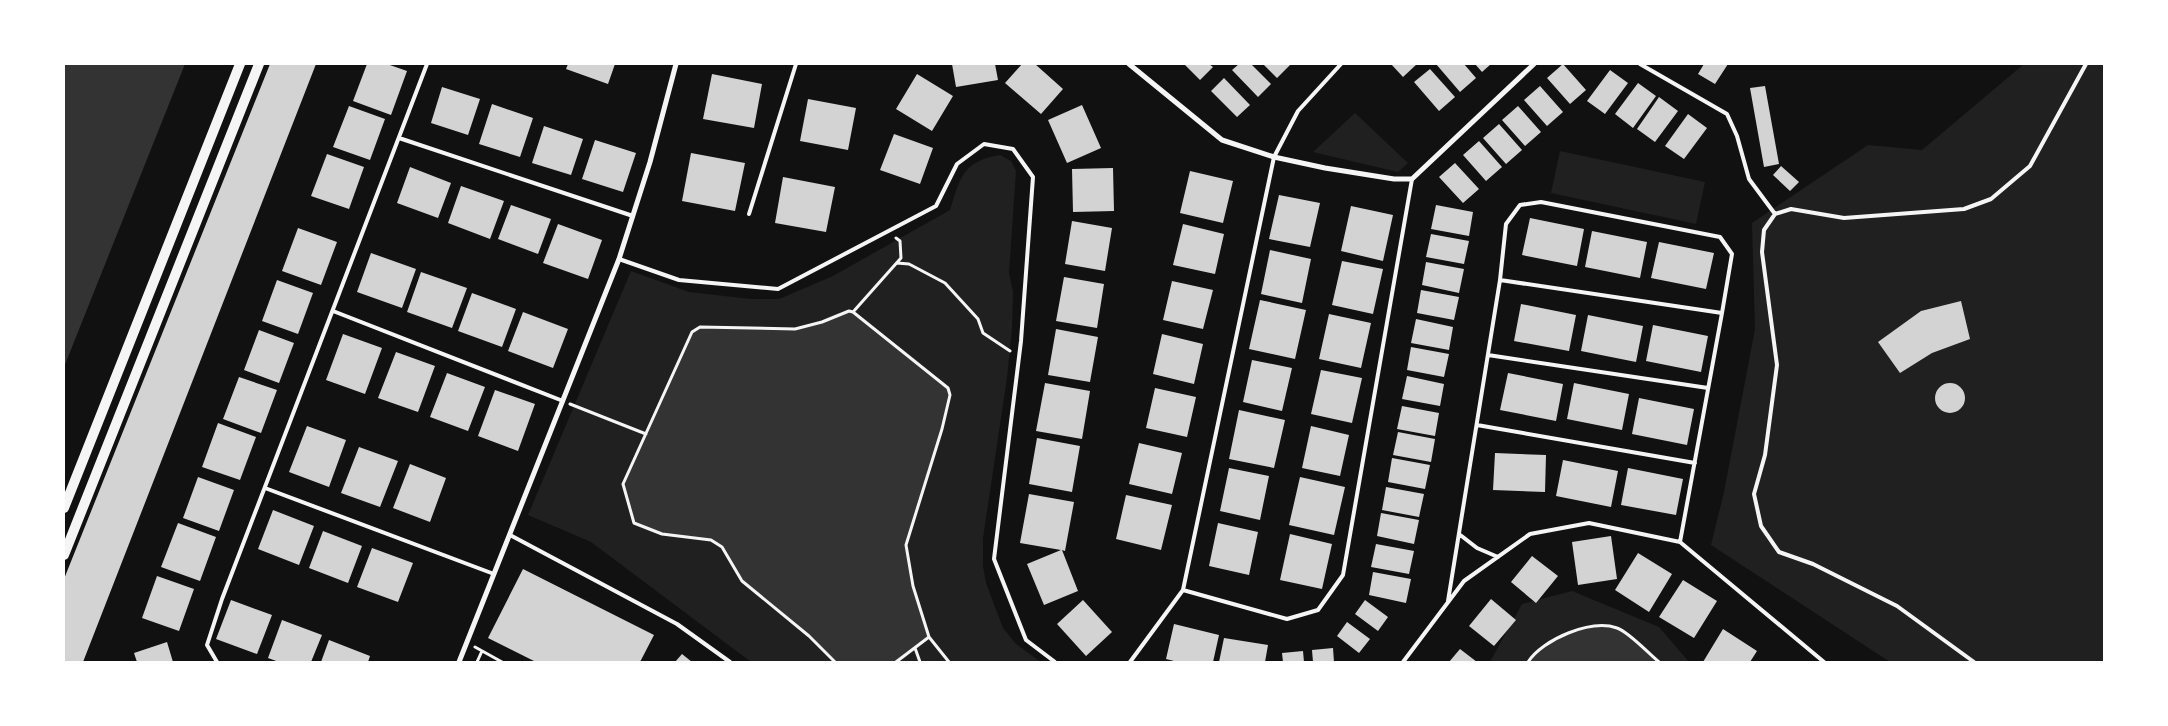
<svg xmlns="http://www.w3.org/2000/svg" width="2168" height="726" font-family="Cabin,sans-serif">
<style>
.green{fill:#202020}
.water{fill:#333}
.building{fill:#d3d3d3}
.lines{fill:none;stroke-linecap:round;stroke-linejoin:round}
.path{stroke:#f5f5f5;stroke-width:3}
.service{stroke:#f5f5f5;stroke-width:4}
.minor{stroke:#f5f5f5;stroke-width:5}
.secondary{stroke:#f5f5f5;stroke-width:10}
</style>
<rect width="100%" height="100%" fill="#111"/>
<path class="green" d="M2024,64H2104V662H1890L1711,545L1724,492L1755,329L1752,223L1868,145L1922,150Z
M1355,113L1408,163L1398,172L1313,152Z
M1560,151L1705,182L1696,224L1551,193Z
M1000,155L1011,161L1016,171L1009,273L1013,292L1012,328L1007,378L983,538V566L986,583L1003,628L1016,644L1041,662H751L591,542L528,515L631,271L689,292L751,299H779L833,276L950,210C960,178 963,161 1000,155Z
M1572,591L1659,627L1689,662H1490L1522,604Z"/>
<path class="water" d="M64,64H185L64,367Z
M849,311L853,312L948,388L950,395L942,429L906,545L913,586L929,637L896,662H835L809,636L742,581L722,547L711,540L662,534L634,523L623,484L692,332L700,327L795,329L822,322Z
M1599,625L1619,628L1659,662H1528C1543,640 1574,631 1599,625Z"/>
<path class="building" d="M270,64H316L83,662H64V579Z
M367,64H387L407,71L391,115L353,101Z
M568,64H615L608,84L566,69Z
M952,64H995L998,80L956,87Z
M1022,64H1035L1063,89L1041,114L1005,83Z
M1184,64H1209L1213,67L1200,80Z
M1239,64H1251L1271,84L1258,97L1232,70Z
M1263,64H1289L1290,65L1277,78Z
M1391,64H1417L1403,77Z
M1436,64H1464L1476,78L1460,92Z
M1475,64H1491L1482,72Z
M1563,64L1586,90L1570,104L1547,78Z
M1704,64H1728L1715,84L1698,74Z
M1430,69L1455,97L1439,111L1414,82Z
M1610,70L1628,83L1605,114L1587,101Z
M712,74L762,84L754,128L703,119Z
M917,74L953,96L932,131L896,109Z
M1224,78L1250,105L1237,117L1211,91Z
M1638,83L1656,96L1633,128L1615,114Z
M1540,86L1563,112L1547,126L1524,100Z
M1765,86L1779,164L1764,167L1750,88Z
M442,87L480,99L468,135L431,123Z
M1659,97L1678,111L1655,142L1637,129Z
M808,99L856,108L848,150L800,141Z
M492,104L533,118L520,157L479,144Z
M1082,105L1101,148L1067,163L1048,120Z
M349,106L385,119L370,160L333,147Z
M1518,106L1541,132L1525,146L1502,120Z
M1688,114L1707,128L1684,159L1665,146Z
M1499,124L1522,150L1506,164L1483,138Z
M544,126L583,139L571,175L532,163Z
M894,134L933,148L920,184L880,170Z
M595,140L636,153L623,192L582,179Z
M1479,141L1502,167L1486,181L1463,155Z
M691,153L745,163L735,211L682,201Z
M327,154L364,167L349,209L311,196Z
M1455,163L1479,189L1463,203L1439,177Z
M1781,166L1799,182L1790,191L1773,175Z
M410,167L451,183L438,218L397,203Z
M1113,168L1114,211L1073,212L1072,169Z
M1190,171L1233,181L1223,223L1180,213Z
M783,177L835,187L826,232L775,223Z
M461,186L504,201L490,239L448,223Z
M1279,195L1320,203L1310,247L1269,239Z
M511,205L551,219L538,254L498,239Z
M1436,205L1473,212L1469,236L1431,229Z
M1351,206L1393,215L1383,261L1341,251Z
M1530,218L1584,229L1577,266L1522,255Z
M1072,221L1112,228L1105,271L1065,264Z
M558,224L602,240L588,279L543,263Z
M1183,224L1224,234L1215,274L1173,265Z
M298,228L337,242L321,285L282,271Z
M1592,231L1647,242L1640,278L1585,267Z
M1431,234L1469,241L1464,264L1426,257Z
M1659,242L1714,253L1706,289L1651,278Z
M1270,250L1311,259L1302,303L1261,294Z
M371,253L416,269L402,308L357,292Z
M1342,261L1383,269L1373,314L1332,305Z
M1426,262L1464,269L1459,293L1422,285Z
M421,272L467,288L452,328L407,312Z
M1064,277L1104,284L1097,328L1056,321Z
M277,280L313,293L298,334L262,321Z
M1172,281L1213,290L1203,329L1163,320Z
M1421,290L1459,297L1454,320L1417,313Z
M472,293L516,309L502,347L458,331Z
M1260,300L1306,310L1295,359L1249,349Z
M1961,301L1970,339L1932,353L1900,373L1878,342L1921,311Z
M1521,304L1576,315L1569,351L1514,341Z
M523,312L568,329L553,368L508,351Z
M1329,314L1371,323L1361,368L1319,359Z
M1588,315L1643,326L1636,362L1581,351Z
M1416,319L1453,327L1449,350L1411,343Z
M1653,325L1708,336L1701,372L1646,361Z
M1056,329L1098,337L1090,382L1048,375Z
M259,330L294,343L279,383L244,370Z
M343,334L382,348L365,394L326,380Z
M1162,334L1203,344L1194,384L1153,374Z
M1411,347L1449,354L1444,377L1407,370Z
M396,352L435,366L418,412L378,398Z
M1252,360L1292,368L1282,411L1243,402Z
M1321,370L1362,378L1352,423L1311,414Z
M447,373L485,387L468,431L430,417Z
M1508,373L1563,384L1556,421L1500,410Z
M1407,376L1444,384L1440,406L1402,399Z
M239,377L277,390L261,433L223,419Z
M1935 398a15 15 0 1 1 30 0a15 15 0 1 1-30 0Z
M1045,383L1090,391L1082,439L1036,431Z
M1574,383L1629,394L1622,430L1567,419Z
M1155,388L1196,397L1187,437L1146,428Z
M495,390L535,404L518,451L478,436Z
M1639,398L1694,409L1687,445L1632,434Z
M1402,406L1439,413L1435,436L1397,429Z
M1239,410L1285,420L1274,468L1229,459Z
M218,423L256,437L240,480L202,467Z
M307,426L346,440L329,487L289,472Z
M1311,426L1349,435L1340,476L1302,468Z
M1398,432L1435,439L1431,462L1393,455Z
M1037,438L1080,446L1072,492L1029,484Z
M1139,443L1182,453L1172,494L1129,484Z
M359,447L398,461L380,507L341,493Z
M1495,453L1546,455L1545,492L1493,490Z
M1392,458L1430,465L1425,489L1388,482Z
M1563,460L1618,471L1611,507L1556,496Z
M410,464L446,478L430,522L393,508Z
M1229,468L1269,476L1260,520L1220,511Z
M1628,468L1683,479L1676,515L1621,505Z
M198,477L234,490L219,531L183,518Z
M1300,477L1345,487L1334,535L1289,525Z
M1386,487L1424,494L1419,517L1382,510Z
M1029,494L1074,502L1065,551L1062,550L1078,591L1044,605L1027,564L1061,550L1020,543Z
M1126,495L1172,505L1161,550L1116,539Z
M273,510L314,526L299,565L258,549Z
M1381,513L1419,520L1414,544L1377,536Z
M178,523L216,537L200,581L161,567Z
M1218,523L1258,532L1249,575L1209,566Z
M323,531L362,546L348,583L309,568Z
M1290,534L1332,544L1322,589L1280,580Z
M1611,536L1617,579L1578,585L1572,542Z
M1376,544L1414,551L1409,574L1371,567Z
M372,548L413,563L398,602L357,587Z
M1638,553L1672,574L1649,612L1615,590Z
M1532,556L1558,576L1536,603L1511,582Z
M523,569L654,635L640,662H536L488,638Z
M1373,572L1411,579L1406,603L1369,595Z
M157,576L194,589L179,631L142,618Z
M1683,580L1717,601L1694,638L1659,617Z
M1491,599L1516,620L1494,646L1469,626Z
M231,600L272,615L257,654L216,639Z
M1083,600L1112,632L1086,656L1057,624Z
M1365,600L1388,617L1378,631L1355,614Z
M282,620L322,635L311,662H279L268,658Z
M1347,622L1370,639L1359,653L1337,636Z
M1174,624L1219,635L1213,662H1178L1166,659Z
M1723,629L1757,651L1750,662H1703Z
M1224,638L1268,645L1265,662H1219Z
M329,640L370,656L368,662H321Z
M167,642L173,662H137L134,653Z
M1333,648L1334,662H1313L1312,650Z
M1460,649L1477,662H1449Z
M1303,651L1304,662H1283L1282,653Z
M682,654L692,662H675Z"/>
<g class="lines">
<path class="path" d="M897,263L909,264L945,283L978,319L983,333L1010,351
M853,312L901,258L900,241L896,238
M570,404L646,434
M475,647L502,662
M915,648L920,662
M477,662L482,651
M835,662L809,636L742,581L722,547L711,540L662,534L634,523L623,484L692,332L700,327L795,329L822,322L849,311L853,312L948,388L950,395L942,429L906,545L913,586L929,637L949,662
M896,662L929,637
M1528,662C1543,639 1591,619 1617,628C1629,632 1649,654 1659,662"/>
<path class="service" d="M1640,64L1727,114L1737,136L1749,179L1775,214
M399,138L633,216
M749,214L796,64
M619,259L679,280L778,289L936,206L957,164L984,144L1013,149L1033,177L1021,341L994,559L1026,640L1055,662
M1500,280L1506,224L1520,205L1541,202L1720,237L1732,254L1722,313
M333,311L563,401
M1488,355L1708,388
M1477,425L1695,463
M265,488L494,574
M1459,534L1477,548L1498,557
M510,535L677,624L730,662
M1183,590L1287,619L1318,610L1343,575L1412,179
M1448,601L1500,280L1722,313L1680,542
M217,662L207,645L222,599L427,64
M1130,662L1183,590L1274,157L1298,111L1341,64
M1403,662L1464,581L1530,534L1589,523L1680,542L1824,662
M1974,662L1897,606L1813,564L1779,552L1761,526L1754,494L1765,455L1777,365L1762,252L1764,230L1775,214L1791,209L1844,218L1964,209L1991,199L2030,166L2086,64"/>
<path class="minor" d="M1129,64L1222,140L1274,157L1325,168L1394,179H1412L1534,64
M459,662L619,259L650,162L676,64"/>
<path class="secondary" d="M64,508L240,64
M64,555L259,64"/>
</g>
<rect width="2168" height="726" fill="none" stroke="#ffffff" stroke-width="130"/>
</svg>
